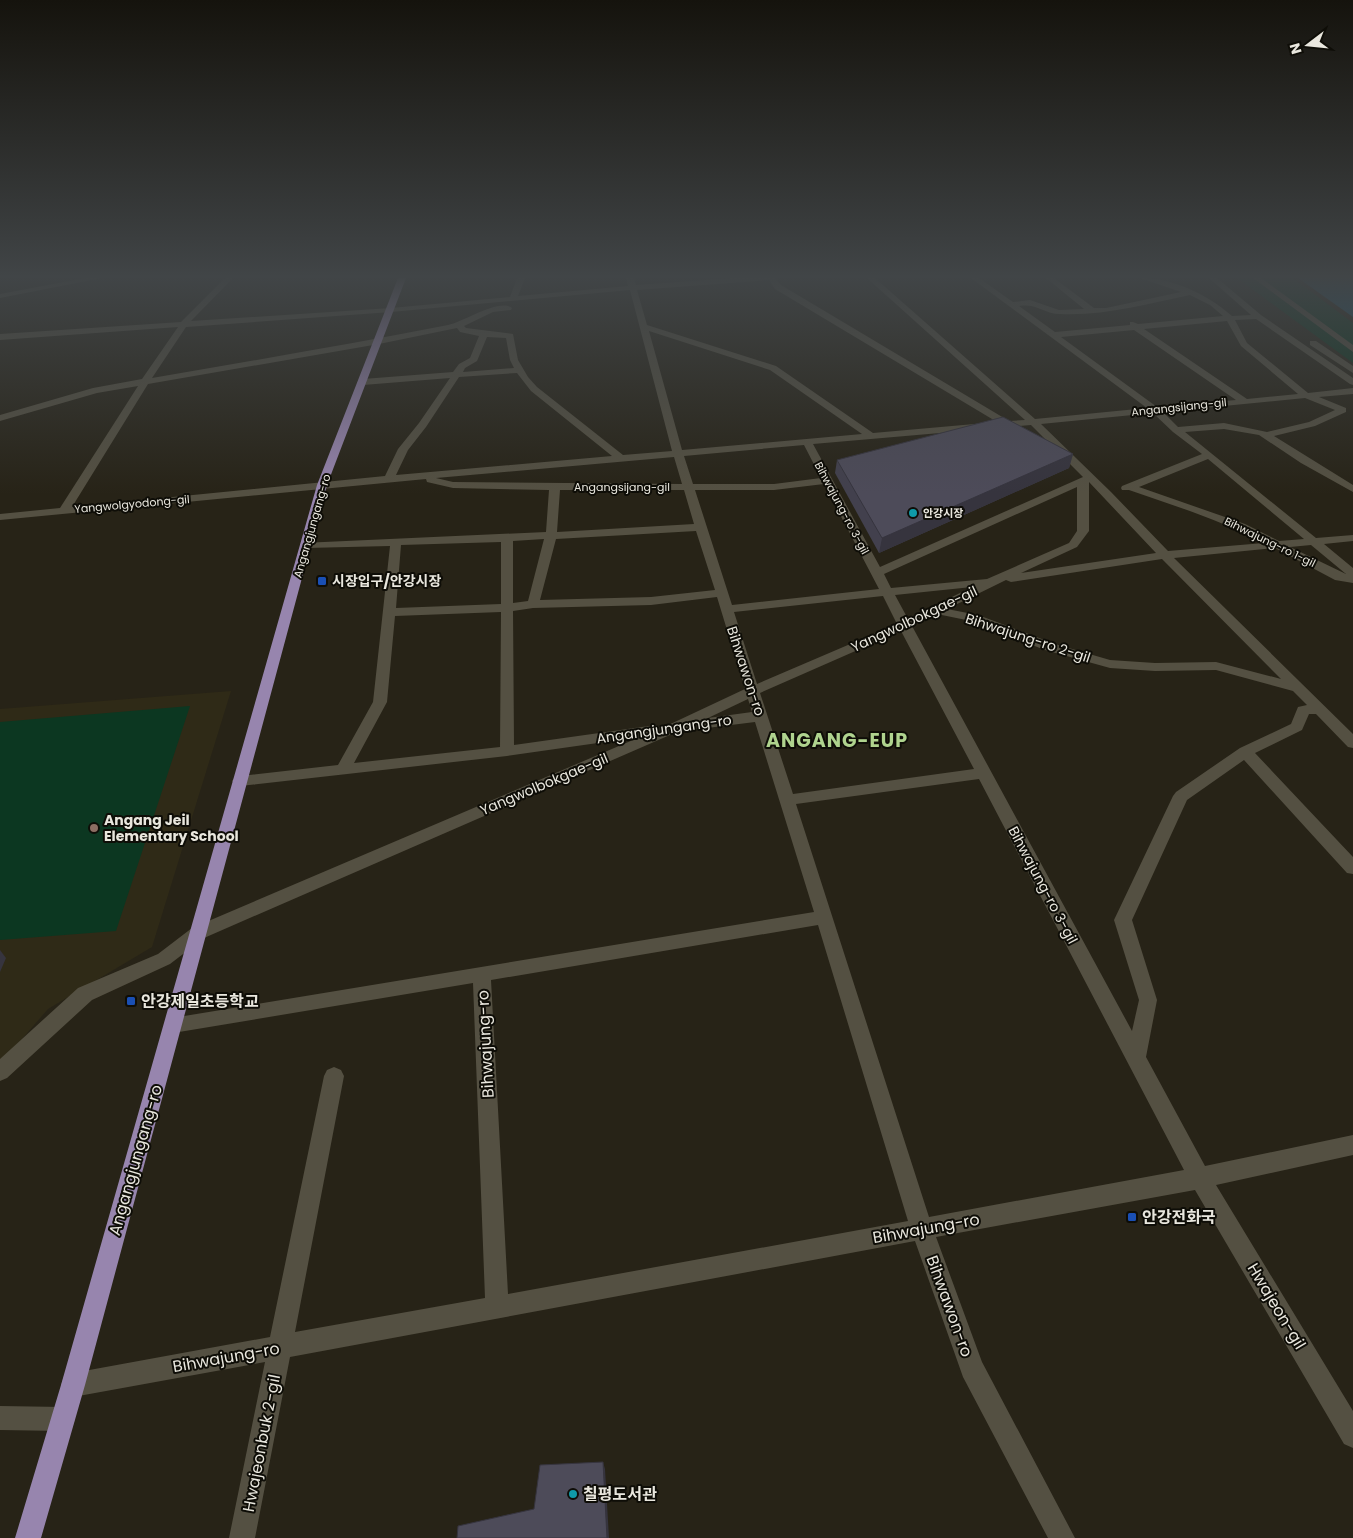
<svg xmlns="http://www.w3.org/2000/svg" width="1353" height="1538" font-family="Poppins,'Noto Sans KR',sans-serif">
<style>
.built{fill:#2f2a17}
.green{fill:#0c3721}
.water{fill:#1b5672}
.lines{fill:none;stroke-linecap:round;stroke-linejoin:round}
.minor{fill:#545042;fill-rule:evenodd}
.major{fill:#9785ae;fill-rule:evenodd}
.wall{fill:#42404d}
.shaded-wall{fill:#36343e}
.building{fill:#4d4b59;stroke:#36343e}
.culture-dot{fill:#0f9aa8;stroke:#0e0d07;stroke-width:2}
.transit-dot{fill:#1a4fb4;stroke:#0e0d07;stroke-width:2}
.education-dot{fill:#8d6e63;stroke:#0e0d07;stroke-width:2}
.labels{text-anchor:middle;stroke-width:4;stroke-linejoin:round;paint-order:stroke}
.far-street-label{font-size:11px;fill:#e9e7de;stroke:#0e0d07}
.far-poi-label{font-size:11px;font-weight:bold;fill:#e9e7de;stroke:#0e0d07;text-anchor:start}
.poi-label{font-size:14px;font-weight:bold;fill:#e9e7de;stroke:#0e0d07;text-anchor:start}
.street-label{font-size:14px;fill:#e9e7de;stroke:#0e0d07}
.near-poi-label{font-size:16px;font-weight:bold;fill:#e9e7de;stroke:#0e0d07;text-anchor:start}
.near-street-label{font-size:16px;fill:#e9e7de;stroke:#0e0d07}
.district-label{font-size:19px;font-weight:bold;letter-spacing:1px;fill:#afd38e;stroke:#0e0d07}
</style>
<rect width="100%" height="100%" fill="#272317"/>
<path class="built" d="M231,691L152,947L48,1009L0,1064V709Z"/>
<path class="green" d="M1237,278H1293L1353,323V363Z
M190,706L116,931L0,940V722Z"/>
<path class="water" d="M1298,278H1353V317Z"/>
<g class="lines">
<path class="minor" d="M85,278H102L0,298V294Z
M225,278H233L191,321L391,308L510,297L517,278H525L518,296L628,286L626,278H634L636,285L734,278H775L781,285L1009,421L1025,420L867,278H875L1035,419L1147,408L971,278H979L1013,302L1030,300L1059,310L1084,309L1046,278H1054L1094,308H1106L1181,292L1140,278C1173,278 1207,294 1232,316L1251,315L1209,278H1217L1261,315L1353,378V385L1350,384L1256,319L1235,320L1247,343L1308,393L1353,388V394L1319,397L1346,408V412L1315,426L1274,436L1353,485V492L1301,463L1259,435L1224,429L1185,432L1316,538L1353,535V541L1324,544L1353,568V583L1335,580L1275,548L1174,558L1353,734V748L1348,747L1316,714H1309L1302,730L1255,753L1353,857V874L1347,873L1244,760L1187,800L1132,920L1157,1000L1146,1057L1205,1166L1353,1135V1155L1216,1185L1353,1411V1448L1344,1444L1195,1190L936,1237L982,1362L1075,1538H1048L963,1377L915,1241L290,1357L255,1538H229L265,1362L73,1397L64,1394L61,1385L64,1376L73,1373L270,1337L324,1076L327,1070L334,1067L341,1070L344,1076L295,1332L485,1298L473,983L173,1033L166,1031L164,1025L166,1019L814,912L755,722L691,730L686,728L204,938L170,964L92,1000L7,1078L0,1081V1059L78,988L158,954L192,928L640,737L507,756L240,786L235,785L232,781L235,777L240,776L338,765L373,702L390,546L306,548L302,547L300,545L302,543L546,532L549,490L453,488L427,482L426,479L0,520V514L60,508L138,386L97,393L0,421V415L93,388L142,379L178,327L0,340V334L181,322ZM769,280L775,289L997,422L873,433L776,366L647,325L637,290ZM630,290L672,451L623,455L537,387L528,377L518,360L513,334L466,328L464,326L493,312L511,310L512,308C499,298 464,322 448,325C350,344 251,361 152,378L186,327L391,312ZM1190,295L1210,305L1223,316L1138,324L1133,322H1130V325L1055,332L1019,306C1037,303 1044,314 1060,314C1104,316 1147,304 1190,295ZM1227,321L1241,346L1298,394L1247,399L1144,329ZM457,328L460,332L479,336L470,358L459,364L453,372L363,379L358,382L363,385L450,378L419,423L398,449L385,476L72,507L148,384L379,344ZM1134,330L1236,400L1157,407L1061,337ZM649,331L770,370L862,434L682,450ZM487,337L506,338L510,360L514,368L463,372L465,368L477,361ZM517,373L531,391L612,456L396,475L408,450L426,427L459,377ZM1305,398L1335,410L1309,422L1267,432L1224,423L1178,427L1163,412ZM1153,413L1173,432L1202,454L1122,486L1121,488L1122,490H1129C1175,506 1221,520 1264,543L1168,551L1111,492L1041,424ZM1031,425L1083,477L880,567L813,444ZM804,445L821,478L774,484H693L684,456ZM674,457L682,484L453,482L436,478ZM1208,459L1304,539L1279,541L1245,524L1139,487ZM1089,482L1156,553L1021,573L1077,547L1089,531ZM824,484L879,589L732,605L695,490H774ZM1077,487V531L1069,543L987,579L891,588L884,574ZM560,490H684L694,524L557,532ZM696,531L715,590L651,597L540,600L556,539ZM544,539L528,601L513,603V541ZM501,542V604L396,608L401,545ZM1311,545L1346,574L1290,547ZM1162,559L1281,679L1216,662L1155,663L1110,660L1055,644L978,615L947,609L1006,580L1011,582ZM972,587L908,619L895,595ZM883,596L897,624L757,684L734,612ZM717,597L745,689L662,728L656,725L514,745L513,611L533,608L651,605ZM501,612L500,747L354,763L387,702L395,616ZM937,614L971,621L1045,650L1110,668L1155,671L1216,670L1293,691L1307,705L1298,707L1291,724L1240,748L1176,792L1173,796L1114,920L1139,1000L1132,1031L912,626ZM901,631L974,769L793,794L760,693ZM748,699L752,712L708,718ZM979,779L1184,1170L929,1217L796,804ZM818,925L908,1221L508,1294L491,980Z
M1253,278H1261L1353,345V352Z
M1310,341H1316L1353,366V373L1310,345Z
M0,1406L63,1407L72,1410L75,1419L72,1428L63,1431L0,1430Z"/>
<path class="major" d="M398,278H406L327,485L85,1385L41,1538H15L61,1385L317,485Z"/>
</g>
<path class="wall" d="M1073,454L1069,468L879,553L835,473L837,460Z"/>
<path class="shaded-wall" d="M1073,454L1069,468L879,553L882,538Z
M0,950L6,958L0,972Z
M603,1462L605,1469L609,1538H607Z"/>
<path class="building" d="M1003,417L1073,454L882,538L837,460Z
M603,1462L607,1538H457L458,1526L534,1509L540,1465Z"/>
<linearGradient id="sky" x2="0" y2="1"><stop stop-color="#15130d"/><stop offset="0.56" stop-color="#414547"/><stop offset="1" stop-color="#414547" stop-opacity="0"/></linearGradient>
<rect width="1353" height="494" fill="url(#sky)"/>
<g class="culture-dot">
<circle cx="913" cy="513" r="5"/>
<circle cx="573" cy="1494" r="5"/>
</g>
<g class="transit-dot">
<rect x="317" y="576" width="10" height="10" rx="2.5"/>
<rect x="126" y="996" width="10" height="10" rx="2.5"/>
<rect x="1127" y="1212" width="10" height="10" rx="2.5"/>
</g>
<circle class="education-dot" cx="94" cy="828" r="5"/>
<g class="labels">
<g class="far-street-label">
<text transform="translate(1179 407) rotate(-6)" y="4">Angangsijang-gil</text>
<text x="622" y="491">Angangsijang-gil</text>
<text transform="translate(132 504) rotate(-5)" y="4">Yangwolgyodong-gil</text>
<text transform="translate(842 508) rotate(62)" y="4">Bihwajung-ro 3-gil</text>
<text transform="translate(312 526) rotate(-74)" y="4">Angangjungang-ro</text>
<text transform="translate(1270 542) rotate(26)" y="4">Bihwajung-ro 1-gil</text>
</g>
<g class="far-poi-label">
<text x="923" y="517">안강시장</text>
</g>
<g class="poi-label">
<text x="332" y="586">시장입구/안강시장</text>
<text x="104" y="825">Angang Jeil<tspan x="104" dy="16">Elementary School</tspan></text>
</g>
<g class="street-label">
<text transform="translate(914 619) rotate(-25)" y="5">Yangwolbokgae-gil</text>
<text transform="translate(1028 638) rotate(18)" y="5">Bihwajung-ro 2-gil</text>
<text transform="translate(746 671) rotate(72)" y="5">Bihwawon-ro</text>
<text transform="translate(664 729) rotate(-8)" y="5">Angangjungang-ro</text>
<text transform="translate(544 784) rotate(-23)" y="5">Yangwolbokgae-gil</text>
<text transform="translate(1043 885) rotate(62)" y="5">Bihwajung-ro 3-gil</text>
</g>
<g class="near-poi-label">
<text x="141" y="1007">안강제일초등학교</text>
<text x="1142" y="1223">안강전화국</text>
<text x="583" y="1500">칠평도서관</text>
</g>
<g class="near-street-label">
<text transform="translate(485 1044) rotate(-93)" y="6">Bihwajung-ro</text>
<text transform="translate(135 1160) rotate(-74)" y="6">Angangjungang-ro</text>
<text transform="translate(926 1228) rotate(-10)" y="6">Bihwajung-ro</text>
<text transform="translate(950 1306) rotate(70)" y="6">Bihwawon-ro</text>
<text transform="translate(1277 1306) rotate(59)" y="6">Hwajeon-gil</text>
<text transform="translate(226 1357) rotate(-10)" y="6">Bihwajung-ro</text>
<text transform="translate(261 1443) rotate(-79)" y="6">Hwajeonbuk 2-gil</text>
</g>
<g class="district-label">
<text x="837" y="747">ANGANG-EUP</text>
</g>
</g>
<g transform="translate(1308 45) rotate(254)" stroke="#0e0d07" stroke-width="4" paint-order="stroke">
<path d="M0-4L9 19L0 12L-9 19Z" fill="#e9e7de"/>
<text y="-8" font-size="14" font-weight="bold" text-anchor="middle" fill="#e9e7de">N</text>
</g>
</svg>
